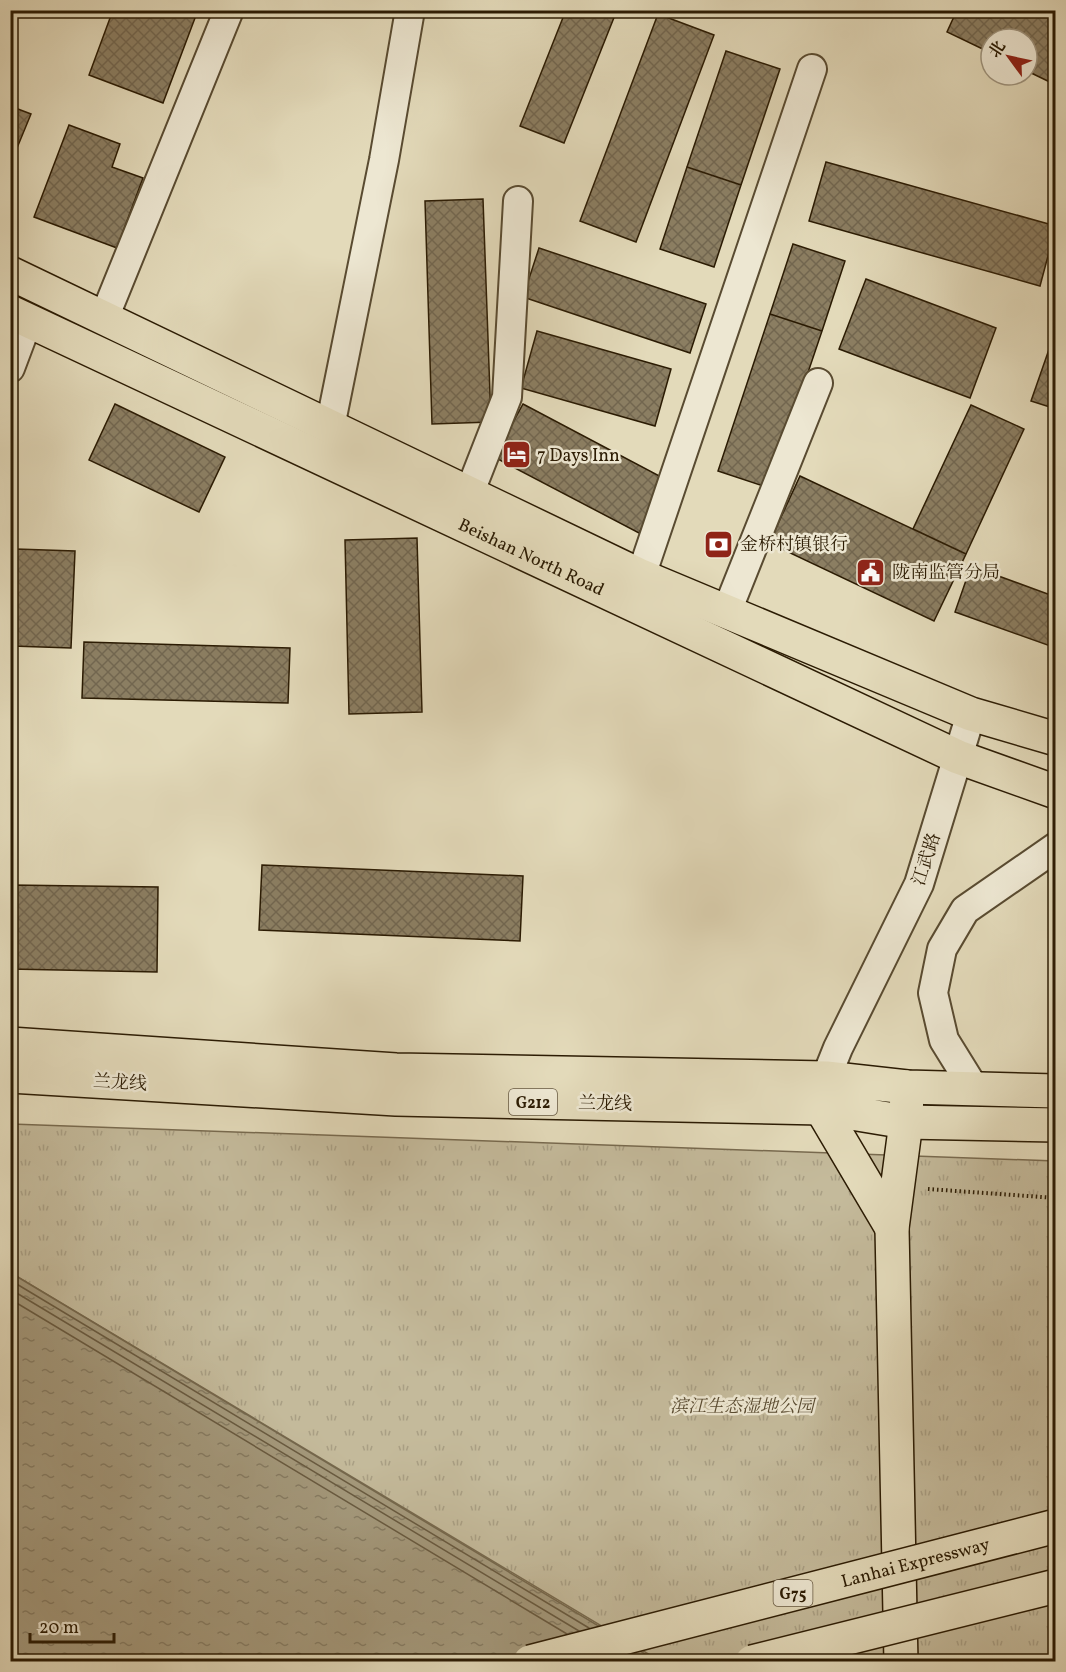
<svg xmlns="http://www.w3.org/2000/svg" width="1066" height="1672" font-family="Vollkorn,'Noto Serif SC',serif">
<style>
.park{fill:url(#park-tufts);stroke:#786a4f;stroke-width:1.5}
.water{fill:url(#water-ripples);stroke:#74674c;stroke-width:1.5}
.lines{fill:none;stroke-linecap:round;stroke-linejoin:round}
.shore{stroke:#685a40;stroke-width:1.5}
.building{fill:url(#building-cross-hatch);stroke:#2b1b03;stroke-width:1.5}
.minor-casing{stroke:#594b31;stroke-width:32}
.major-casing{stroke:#2b1b03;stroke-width:36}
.highway-casing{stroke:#2b1b03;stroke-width:36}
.path{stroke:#2b1b03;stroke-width:4;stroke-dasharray:1.5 3;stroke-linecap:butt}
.minor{stroke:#ede7d2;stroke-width:28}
.major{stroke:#e3daba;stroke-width:33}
.highway{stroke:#e3daba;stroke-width:33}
.highway-bridge-casing{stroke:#2b1b03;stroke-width:36;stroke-linecap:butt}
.highway-bridge{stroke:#e3daba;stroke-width:33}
.labels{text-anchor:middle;stroke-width:5;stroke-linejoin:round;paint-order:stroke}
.shield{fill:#ede7d2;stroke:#655841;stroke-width:1.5}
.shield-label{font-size:16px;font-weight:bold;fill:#2b1b03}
.poi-label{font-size:18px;fill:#2b1b03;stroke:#ede7d2;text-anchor:start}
.street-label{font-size:18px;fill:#2b1b03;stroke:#ede7d2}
.park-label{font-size:18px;font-style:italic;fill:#594b31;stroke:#ede7d2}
</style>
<defs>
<pattern id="park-tufts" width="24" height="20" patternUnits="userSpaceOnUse" patternTransform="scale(1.5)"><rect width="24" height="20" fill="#c4ba9b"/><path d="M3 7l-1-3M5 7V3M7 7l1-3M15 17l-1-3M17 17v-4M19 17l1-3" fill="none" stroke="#a99f84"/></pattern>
<pattern id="water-ripples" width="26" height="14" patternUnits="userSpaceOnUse" patternTransform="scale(1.5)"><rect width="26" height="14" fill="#a4997c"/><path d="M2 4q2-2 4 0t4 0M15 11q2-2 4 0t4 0" fill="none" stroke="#867c63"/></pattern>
<pattern id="building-cross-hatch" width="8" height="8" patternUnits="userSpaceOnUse" patternTransform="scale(1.5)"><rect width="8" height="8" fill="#8b7e62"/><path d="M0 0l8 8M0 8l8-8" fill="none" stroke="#72664f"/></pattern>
</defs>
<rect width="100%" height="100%" fill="#e3daba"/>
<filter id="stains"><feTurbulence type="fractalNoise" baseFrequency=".00333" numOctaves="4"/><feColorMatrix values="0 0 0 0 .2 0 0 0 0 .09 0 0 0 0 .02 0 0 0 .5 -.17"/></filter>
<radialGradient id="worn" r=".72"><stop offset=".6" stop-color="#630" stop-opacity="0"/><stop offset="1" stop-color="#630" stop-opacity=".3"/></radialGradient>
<path class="park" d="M11,1124L1055,1161V1661H660L11,1273Z"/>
<path class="water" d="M11,1273L657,1661H11Z"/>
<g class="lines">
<path class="shore" d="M10,1280L589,1628
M10,1289L579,1631
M10,1299L567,1634"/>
</g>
<path class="building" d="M113,10H198L163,103L89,75Z
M566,10H617L564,143L520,126Z
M957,10H1056V85L1027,71V39H991V53L947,32Z
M658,14L714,35L636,242L580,221Z
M726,51L780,69L741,185L687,167Z
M10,106L31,114L10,165Z
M69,125L120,144L112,167L143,178L117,248L34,217Z
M826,162L1056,226L1040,286L809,221Z
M687,167L741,185L714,267L660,249Z
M483,199L491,422L432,424L425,201Z
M793,244L845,261L822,331L770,314Z
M539,248L706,304L690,353L523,297Z
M866,279L996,328L970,398L839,349Z
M770,314L822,331L769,488L718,471Z
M537,331L671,369L655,426L521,388Z
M1054,335H1056V409L1031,401Z
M115,404L225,457L199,512L89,460Z
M523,404L667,480L639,533L494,457Z
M971,405L1024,429L966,554L913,529Z
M800,476L966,554L934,621L769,543Z
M417,538L422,712L349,714L345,540Z
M16,549L75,551L71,648L12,646Z
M971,566L1056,597V648L955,612Z
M84,642L290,648L288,703L82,698Z
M262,865L523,876L520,941L259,930Z
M10,885L158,887L157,972L10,969Z"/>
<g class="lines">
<defs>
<path id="minor" d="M104,318L229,10
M10,368L28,320
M330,427L384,160L410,10
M469,494L507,397L518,201
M641,576L812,69
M727,611L818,383
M826,1078L838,1048L919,884L971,714
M975,1090L944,1040L933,993L942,949L965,910L1056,847"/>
<g id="major">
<path d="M10,273L641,576L971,714L1056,739"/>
<path id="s1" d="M10,312L958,757L1056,792"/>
<path d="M825,1084L821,1108L892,1228"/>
<path d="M901,1662L892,1228L906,1122L907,1087"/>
</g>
<path id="highway" d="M10,1044L396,1070L826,1078L907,1087L1056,1091
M10,1076L396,1099L821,1108L906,1122L1056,1125"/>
</defs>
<use href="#minor" class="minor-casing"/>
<use href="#major" class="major-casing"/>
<use href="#highway" class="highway-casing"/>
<path class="path" d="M928,1189L1056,1198"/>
<use href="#minor" class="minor"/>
<use href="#major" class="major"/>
<use href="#highway" class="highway"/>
<defs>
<g id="highway-bridge">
<path id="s2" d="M530,1662L1056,1526"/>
<path d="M752,1662L1056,1586"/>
</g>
</defs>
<use href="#highway-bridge" class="highway-bridge-casing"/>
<use href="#highway-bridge" class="highway-bridge"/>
</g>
<defs>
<symbol id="hotel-square" viewBox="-11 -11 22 22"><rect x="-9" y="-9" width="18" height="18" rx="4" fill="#8f2418" stroke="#ede7d2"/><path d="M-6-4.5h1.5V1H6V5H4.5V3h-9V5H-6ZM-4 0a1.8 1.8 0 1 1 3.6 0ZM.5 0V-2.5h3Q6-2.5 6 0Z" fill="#fff"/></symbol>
<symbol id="bank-square" viewBox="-11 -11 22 22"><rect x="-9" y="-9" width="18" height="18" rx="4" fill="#8f2418" stroke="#ede7d2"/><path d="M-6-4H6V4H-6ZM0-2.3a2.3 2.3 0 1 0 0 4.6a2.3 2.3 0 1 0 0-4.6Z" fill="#fff"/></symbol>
<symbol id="civic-square" viewBox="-11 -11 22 22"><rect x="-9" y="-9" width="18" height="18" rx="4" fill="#8f2418" stroke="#ede7d2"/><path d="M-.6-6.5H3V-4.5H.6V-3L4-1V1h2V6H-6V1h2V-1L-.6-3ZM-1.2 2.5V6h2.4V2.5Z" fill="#fff"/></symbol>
</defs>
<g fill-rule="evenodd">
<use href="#hotel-square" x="500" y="438" width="33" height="33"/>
<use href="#bank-square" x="702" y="528" width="33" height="33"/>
<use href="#civic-square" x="854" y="556" width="33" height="33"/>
</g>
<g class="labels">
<g class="shield">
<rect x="509" y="1089" width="48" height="26" rx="4.5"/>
<rect x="773.5" y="1580" width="39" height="26" rx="4.5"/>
</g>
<g class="shield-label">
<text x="533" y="1108">G212</text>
<text x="793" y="1599">G75</text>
</g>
<g class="poi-label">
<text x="537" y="461">7 Days Inn</text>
<text x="740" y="550">金桥村镇银行</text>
<text x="892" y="578">陇南监管分局</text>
</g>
<g class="street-label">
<text dy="6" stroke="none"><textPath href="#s1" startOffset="576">Beishan North Road</textPath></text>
<text transform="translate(926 859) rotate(-72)" y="6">江武路</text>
<text transform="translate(120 1082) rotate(3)" y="6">兰龙线</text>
<text transform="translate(605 1103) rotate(1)" y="6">兰龙线</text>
<text dy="6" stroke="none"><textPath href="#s2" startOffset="398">Lanhai Expressway</textPath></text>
</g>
<g class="park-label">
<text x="742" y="1412">滨江生态湿地公园</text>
</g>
</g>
<rect width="1066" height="1672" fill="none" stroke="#e3daba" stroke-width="36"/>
<rect x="12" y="12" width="1042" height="1648" fill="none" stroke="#2b1b03" stroke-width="3"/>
<rect x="18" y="18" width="1030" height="1636" fill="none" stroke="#2b1b03" stroke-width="1.5"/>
<g transform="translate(1009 57) rotate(303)"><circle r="28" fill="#ede7d2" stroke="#9f957f" stroke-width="1.5"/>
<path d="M0-4.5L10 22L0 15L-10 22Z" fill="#8f2418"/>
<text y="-9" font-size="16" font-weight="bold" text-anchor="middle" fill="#2b1b03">北</text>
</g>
<path d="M30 1633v9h84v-9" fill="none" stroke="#2b1b03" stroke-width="3"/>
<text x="39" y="1633" font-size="18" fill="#2b1b03" stroke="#ede7d2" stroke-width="4.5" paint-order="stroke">20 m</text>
<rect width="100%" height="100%" filter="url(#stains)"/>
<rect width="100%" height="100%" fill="url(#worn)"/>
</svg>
